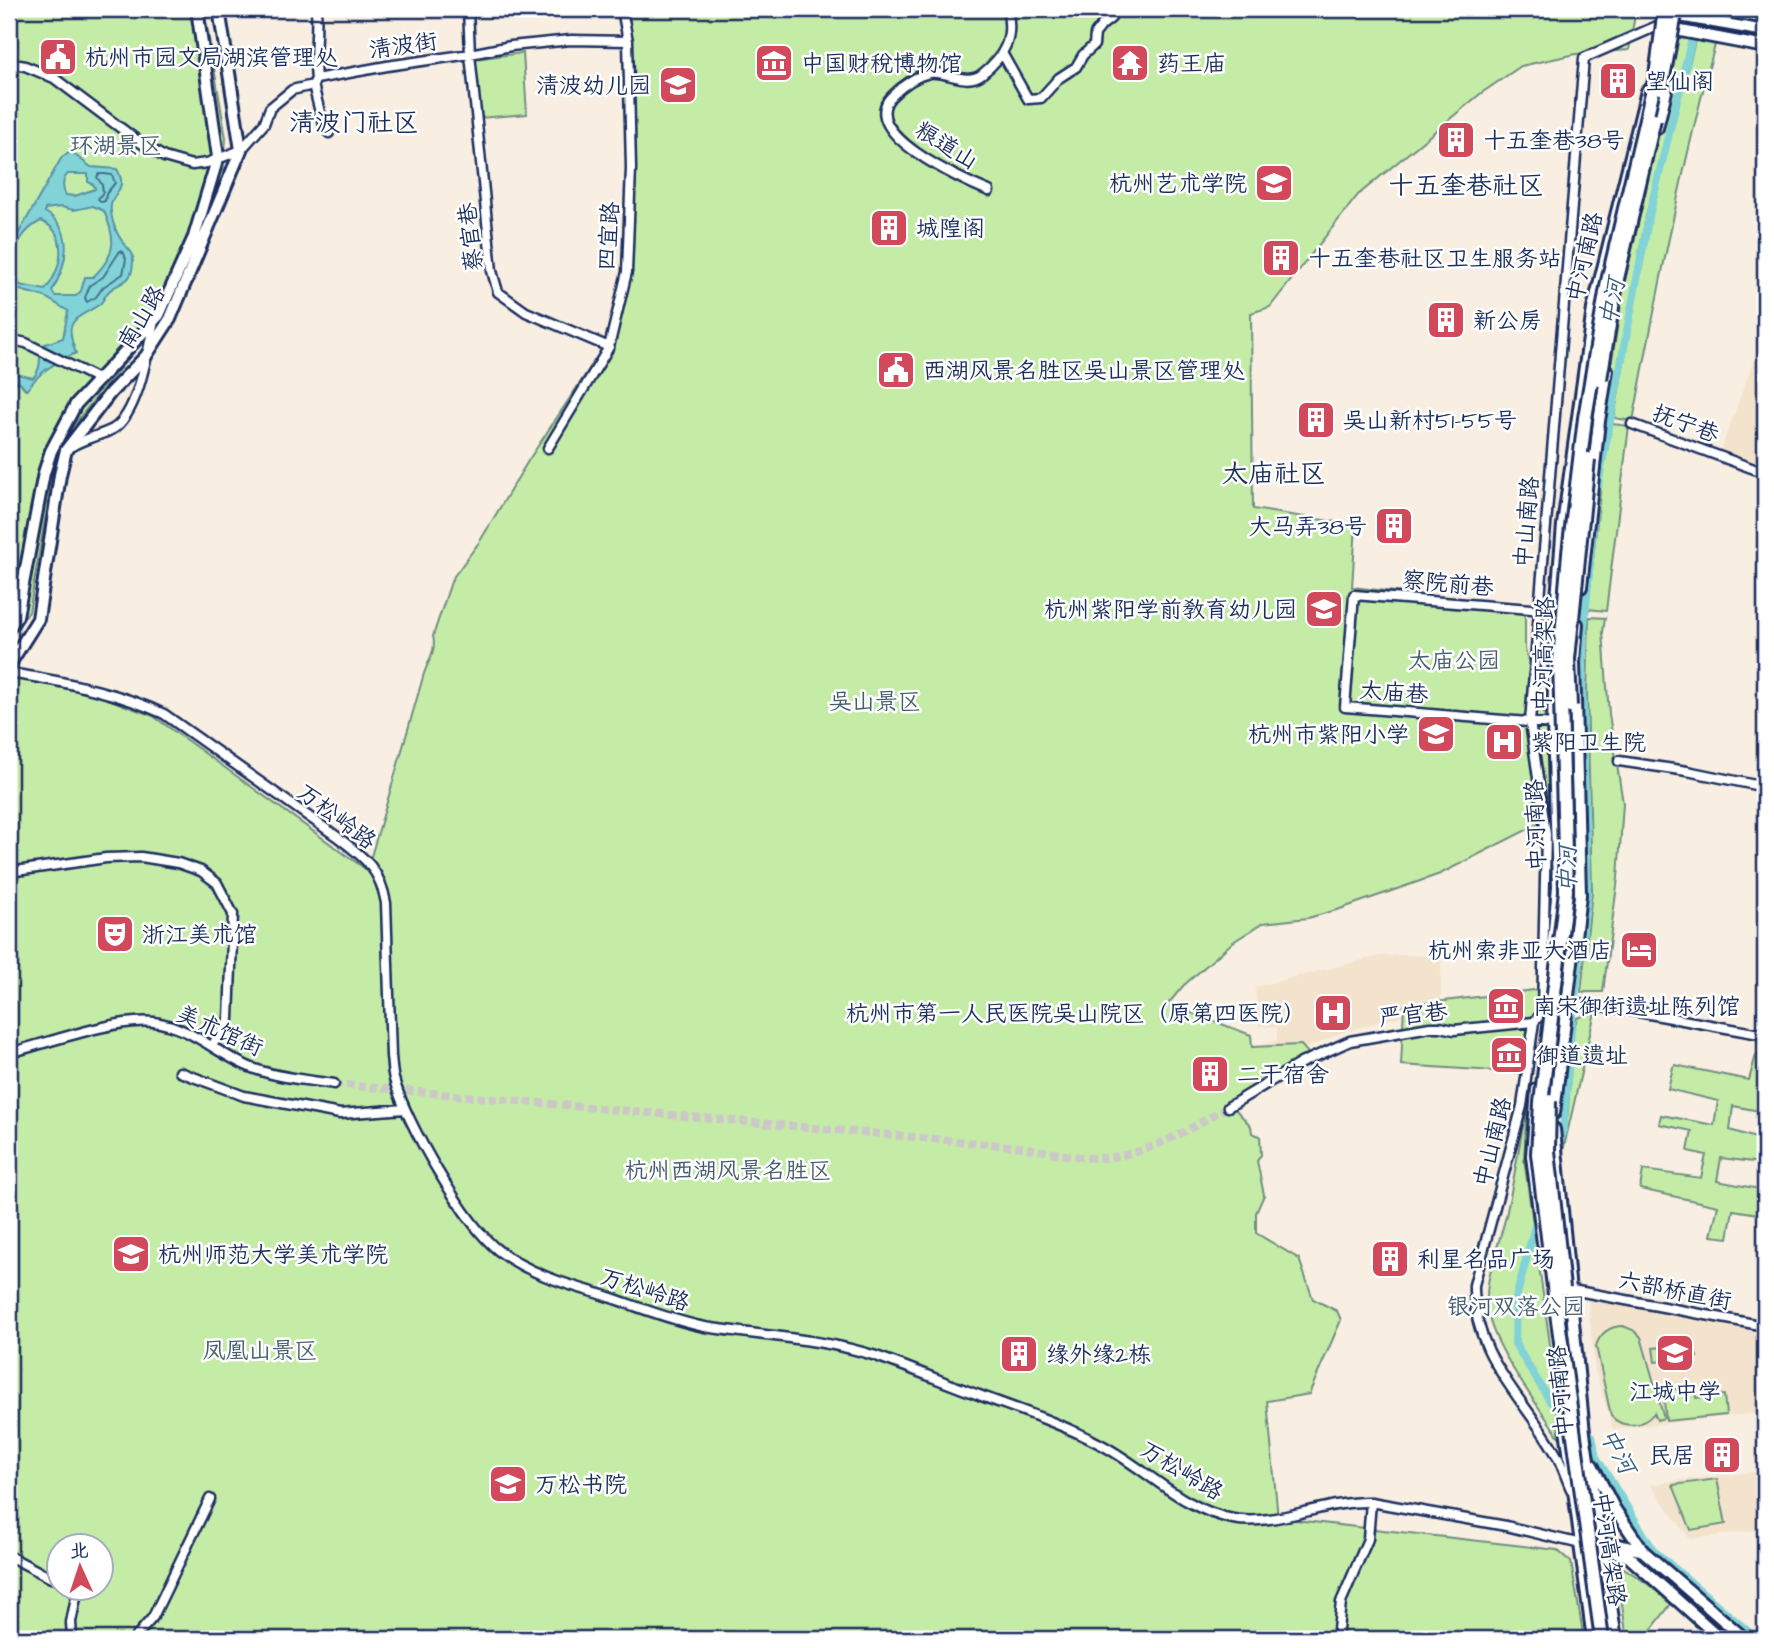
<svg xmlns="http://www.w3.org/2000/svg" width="1774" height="1648" font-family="'Architects Daughter','LXGW WenKai TC',sans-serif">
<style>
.built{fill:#f3e2cc}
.green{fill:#c5eca7;stroke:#708e82;stroke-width:2;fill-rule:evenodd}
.water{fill:#81d3d8;stroke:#5891a7;stroke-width:2;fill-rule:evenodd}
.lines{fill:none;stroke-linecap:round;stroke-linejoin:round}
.shore{stroke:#44718f;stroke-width:2}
.canal{stroke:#81d3d8;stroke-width:8}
.minor-tunnel{stroke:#ccc8c7;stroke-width:8;stroke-dasharray:8 4;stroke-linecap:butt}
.minor-casing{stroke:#1b2f5e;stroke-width:13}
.major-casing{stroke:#1b2f5e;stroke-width:16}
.highway-casing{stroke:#1b2f5e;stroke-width:18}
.minor{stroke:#fff;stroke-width:8}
.major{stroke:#fff;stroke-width:10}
.highway{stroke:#fff;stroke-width:12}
.highway-bridge-casing{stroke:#1b2f5e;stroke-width:18;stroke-linecap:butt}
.highway-bridge{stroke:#fff;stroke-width:12}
.labels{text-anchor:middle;stroke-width:5;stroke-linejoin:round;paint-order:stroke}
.street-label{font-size:23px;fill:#1b2f5e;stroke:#fff}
.poi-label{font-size:23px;fill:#1b2f5e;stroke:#fff;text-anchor:start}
.park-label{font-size:23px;fill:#465e70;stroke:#fff}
.water-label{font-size:24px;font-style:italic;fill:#3a6083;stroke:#fff}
.quarter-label{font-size:26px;fill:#1b2f5e;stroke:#fff}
</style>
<rect width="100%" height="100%" fill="#f8eee1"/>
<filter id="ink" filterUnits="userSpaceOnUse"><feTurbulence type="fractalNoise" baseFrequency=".0143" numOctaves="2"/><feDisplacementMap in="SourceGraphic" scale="14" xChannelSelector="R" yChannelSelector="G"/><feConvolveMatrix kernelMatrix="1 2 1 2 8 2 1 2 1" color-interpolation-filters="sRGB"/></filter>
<g filter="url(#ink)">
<path class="built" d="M1765,330V473L1719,455Z
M1404,955L1441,957V1005L1346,1031L1267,1065L1263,1045L1277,1040V1027L1259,1026L1255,987L1380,956Z
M1588,1300L1690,1315L1751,1330L1756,1335L1758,1371H1765V1412L1613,1429L1595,1370Z
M1765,1471V1529L1690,1539L1651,1485L1681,1480Z"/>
<path class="green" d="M9,9H204L226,138L223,178L169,309L66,434L56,456L29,612L9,635Z
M624,9H1636L1629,50L1576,54L1521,66L1480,94L1358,195L1270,307L1251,313L1253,509L1356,525L1352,587L1525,607V649L1548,728L1558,886L1548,1010H1542V995L1526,1073L1401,1065L1404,1006L1542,989L1544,821L1440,874L1340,909L1308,918L1263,923L1233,942L1183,986L1168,1004L1251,1035L1252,1047L1301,1045L1308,1053L1235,1109L1251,1126L1252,1133L1260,1136L1261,1155L1257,1161L1264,1195L1256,1213V1233L1299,1259L1313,1299L1337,1311L1341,1320L1309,1394L1267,1401L1278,1518L1557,1550L1571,1562L1584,1639H9V676L44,681L108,699L153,716L367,870C386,806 405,741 423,677C427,662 437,651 433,636L452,579L480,541L528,461L613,333L630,236ZM60,1546H102V1588H60Z
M1678,32L1691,38L1646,216L1609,417L1603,416L1624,285L1671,80Z
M1696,37L1715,45C1681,169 1657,295 1633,421L1614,418L1650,216Z
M523,53L527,114L480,118L474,59Z
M1612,424L1629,426L1606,611L1588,609L1601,483Z
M1589,617L1605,618L1603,632L1609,714L1623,803L1618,878L1603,992H1581L1592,891L1587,694Z
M1595,1012L1561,1160L1568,1111L1573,1031L1577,1018Z
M1756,1055L1765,1057V1112L1733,1106L1730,1130L1765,1141L1762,1151V1163L1721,1158L1717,1181L1765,1190V1215L1733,1210L1728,1238L1711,1236L1718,1206L1640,1189L1643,1170L1701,1178L1706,1155L1688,1151L1692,1131L1659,1124L1661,1115L1714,1125L1718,1101L1668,1089L1673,1067L1675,1065L1749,1080Z
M1527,1101L1524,1159L1564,1444C1541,1410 1501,1358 1490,1321C1479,1285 1500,1246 1507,1211C1515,1175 1521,1138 1527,1101Z
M1623,1326L1633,1330L1641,1337L1664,1418L1657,1420L1654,1413C1643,1427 1623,1429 1611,1416L1596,1346C1600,1333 1610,1326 1623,1326Z
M1693,1344L1697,1357L1655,1362L1653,1348Z
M1695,1387L1696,1398L1724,1395L1726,1415L1666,1421L1663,1390Z
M1717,1479L1726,1524L1691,1530L1673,1485Z
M1624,1568L1655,1589L1671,1604L1644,1639H1627L1617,1570Z"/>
<path class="water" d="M71,152L91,167L117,169C130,192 108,192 111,212C112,222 117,235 123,242C127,249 134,251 133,260C133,285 121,280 109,291C105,295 104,300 100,304C91,311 74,316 71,327C69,335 73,345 76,353C57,362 39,371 27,390L25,389L20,383L15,382L9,386V383L17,374L33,378C43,367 38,358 42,345L63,338L68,311L45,297L20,290L13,284L9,287V240L17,236L62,157ZM68,174H88V182L94,185L95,189L75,196L66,195C62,189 62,179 68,174ZM93,206L104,211C116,239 117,254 93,277H85L81,291L76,296H55L52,291C67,264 76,230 45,212V209L61,207L74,210ZM41,221C70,233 62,271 45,290L20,285C7,261 16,234 41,221Z"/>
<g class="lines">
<path class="shore" d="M104,174L112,175L115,183L106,194L105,201L102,202L98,199L103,192L102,185L97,177L99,174Z
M120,251L124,253L126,259L123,274L103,287L96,297L87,302L85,298L90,285L103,277Z"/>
<path class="canal" d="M1597,489L1649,216L1699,9
M1558,1148L1563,1131L1571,1029L1587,892L1582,687L1583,640L1595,502
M1538,1214L1516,1298L1515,1344L1550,1401L1564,1413
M1582,1428L1592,1436L1596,1457L1654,1551L1757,1639"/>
<path class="minor-tunnel" d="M334,1084L1021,1147C1047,1151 1077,1159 1103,1158C1149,1155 1189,1129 1228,1107"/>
<defs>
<path id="minor" d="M316,9C318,33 313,55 316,79
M468,9L470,54L492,271L498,292L526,312L609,347
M1002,53L1028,99L1041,98L1059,78L1076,67L1083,55L1094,45L1095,34L1102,25L1111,18V9
M9,63L25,66L54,78L138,141L164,157L192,165L207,163L241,150L264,124L270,108L292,90L313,85L316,79L387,66L470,54L511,46L571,40L628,41
M313,85L322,120L329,133
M989,191C964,181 853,131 893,95C902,86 917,75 930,73C947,71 967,86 982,74C1005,56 1014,38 1007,9
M9,339L26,343L100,380
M1632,424L1765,473
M72,446C85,438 100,436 113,429C139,413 148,349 154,321
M548,448L609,347L627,272L631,168L628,41L622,9
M9,673C57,680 120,693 164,714L339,838C365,858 380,869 386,903L391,1056C392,1064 392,1072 394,1079C405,1121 465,1225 499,1251C528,1273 565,1284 600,1294C634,1305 669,1320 705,1327C762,1336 821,1338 876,1356C911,1368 945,1383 979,1395C1019,1410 1060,1423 1098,1443C1144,1466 1181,1509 1233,1519C1276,1527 1326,1500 1371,1502L1506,1526L1581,1544
M1553,724L1345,707L1354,595L1556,611
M1619,761L1687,771L1765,787
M9,872L106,858L141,857L178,863L201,871L217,883L233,914L229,1019L212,1046
M1565,1003L1611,1007L1765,1035
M9,1053C47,1043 116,1018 154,1022C193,1027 220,1057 255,1069C280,1078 308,1080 334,1084
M180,1072L244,1096L340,1114L405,1109
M1228,1107L1301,1063L1350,1041L1430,1027H1440L1454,1030L1534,1022
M1572,1290L1765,1326
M1571,1489C1566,1478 1562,1465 1556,1454C1524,1397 1472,1356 1474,1285L1522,1106L1534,1022L1542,1013L1546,834L1530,722L1584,58L1657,26
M9,1556L51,1578L60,1580
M72,1639L71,1622L78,1588
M134,1639L153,1617L210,1499
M1337,1639L1341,1602L1368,1539L1371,1502"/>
<path id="major" d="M1668,14L1765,31
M1665,28L1765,47
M1657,128L1669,79
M1581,587L1599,421L1607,370
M9,628L17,616L44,473L51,451L76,404L159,315L194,237L218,157L197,9
M9,665L38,619L60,475L66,450L110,393L146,356L170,319L241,150L219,9
M1550,975L1558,886L1553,724L1556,611L1563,525L1593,309L1647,91
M1537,1089L1532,1156L1543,1243
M1554,1113L1580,895L1574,661L1577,624
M1554,1129L1584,1433L1601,1547
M1559,1374L1581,1544L1601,1547L1615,1544L1643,1551
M1592,1465L1614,1508L1643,1551L1745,1639
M1601,1547L1629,1557L1721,1639"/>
<path id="highway" d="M1581,1544L1594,1639
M1601,1547L1615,1639"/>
</defs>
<use href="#minor" class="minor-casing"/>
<use href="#major" class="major-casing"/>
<use href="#highway" class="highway-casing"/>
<use href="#minor" class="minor"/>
<use href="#major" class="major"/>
<use href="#highway" class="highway"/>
<defs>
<path id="highway-bridge" d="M1661,88L1676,9
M1600,379L1616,283L1654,119
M1570,706L1568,659L1588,459
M1549,1101L1548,1151L1563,1288
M1602,1639L1558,1320L1538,1154L1541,1103L1566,891L1560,660L1569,553L1585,418L1608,281L1656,76L1665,9"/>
</defs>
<use href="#highway-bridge" class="highway-bridge-casing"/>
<use href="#highway-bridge" class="highway-bridge"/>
</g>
</g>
<defs>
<symbol id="civic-square" viewBox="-11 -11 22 22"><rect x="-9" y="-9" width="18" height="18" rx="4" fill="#d1495b" stroke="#fff"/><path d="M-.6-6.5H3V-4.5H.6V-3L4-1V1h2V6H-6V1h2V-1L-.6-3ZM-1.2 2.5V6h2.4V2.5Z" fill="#fff"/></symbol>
<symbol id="museum-square" viewBox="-11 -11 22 22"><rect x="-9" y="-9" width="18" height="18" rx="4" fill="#d1495b" stroke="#fff"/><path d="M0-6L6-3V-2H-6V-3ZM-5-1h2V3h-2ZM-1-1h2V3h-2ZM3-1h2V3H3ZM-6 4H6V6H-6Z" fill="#fff"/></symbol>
<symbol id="temple-square" viewBox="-11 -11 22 22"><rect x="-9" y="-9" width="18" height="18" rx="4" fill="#d1495b" stroke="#fff"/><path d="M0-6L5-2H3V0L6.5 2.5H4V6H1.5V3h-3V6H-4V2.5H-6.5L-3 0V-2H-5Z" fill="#fff"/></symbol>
<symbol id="building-square" viewBox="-11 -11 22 22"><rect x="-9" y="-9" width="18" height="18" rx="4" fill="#d1495b" stroke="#fff"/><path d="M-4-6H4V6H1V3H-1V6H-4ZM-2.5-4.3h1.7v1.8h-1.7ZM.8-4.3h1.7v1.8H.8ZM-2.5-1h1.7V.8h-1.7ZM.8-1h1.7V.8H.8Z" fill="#fff"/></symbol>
<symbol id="school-square" viewBox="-11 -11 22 22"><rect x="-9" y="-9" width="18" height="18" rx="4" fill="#d1495b" stroke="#fff"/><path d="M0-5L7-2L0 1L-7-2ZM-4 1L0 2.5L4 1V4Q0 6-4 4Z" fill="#fff"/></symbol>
<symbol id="hospital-square" viewBox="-11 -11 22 22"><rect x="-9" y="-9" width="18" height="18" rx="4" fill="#d1495b" stroke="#fff"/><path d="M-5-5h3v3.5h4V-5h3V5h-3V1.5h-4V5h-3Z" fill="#fff"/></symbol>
<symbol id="theatre-square" viewBox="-11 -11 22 22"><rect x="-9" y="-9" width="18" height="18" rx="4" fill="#d1495b" stroke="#fff"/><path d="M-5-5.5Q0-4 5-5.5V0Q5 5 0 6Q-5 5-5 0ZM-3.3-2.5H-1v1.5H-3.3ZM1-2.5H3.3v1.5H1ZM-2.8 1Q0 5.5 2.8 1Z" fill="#fff"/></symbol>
<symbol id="hotel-square" viewBox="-11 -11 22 22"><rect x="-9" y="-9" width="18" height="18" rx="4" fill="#d1495b" stroke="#fff"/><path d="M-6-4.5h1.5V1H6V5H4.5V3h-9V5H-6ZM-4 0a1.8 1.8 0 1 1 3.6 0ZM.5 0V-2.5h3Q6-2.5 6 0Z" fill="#fff"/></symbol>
<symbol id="university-square" viewBox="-11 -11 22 22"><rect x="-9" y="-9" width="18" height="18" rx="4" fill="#d1495b" stroke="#fff"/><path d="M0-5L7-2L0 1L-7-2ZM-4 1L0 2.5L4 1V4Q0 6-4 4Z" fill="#fff"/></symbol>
</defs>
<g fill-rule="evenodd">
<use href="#civic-square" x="36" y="35" width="44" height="44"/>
<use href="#museum-square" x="752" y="41" width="44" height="44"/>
<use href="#temple-square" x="1108" y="41" width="44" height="44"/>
<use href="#building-square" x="1596" y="59" width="44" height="44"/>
<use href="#school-square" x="656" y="63" width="44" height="44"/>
<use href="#building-square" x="1434" y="118" width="44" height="44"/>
<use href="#school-square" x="1252" y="161" width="44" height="44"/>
<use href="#building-square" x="867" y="206" width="44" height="44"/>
<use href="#building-square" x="1259" y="236" width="44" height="44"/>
<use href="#building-square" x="1424" y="298" width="44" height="44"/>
<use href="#civic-square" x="874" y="348" width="44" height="44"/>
<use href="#building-square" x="1294" y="398" width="44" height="44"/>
<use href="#building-square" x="1372" y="504" width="44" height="44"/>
<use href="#school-square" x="1302" y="587" width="44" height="44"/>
<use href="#school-square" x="1414" y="712" width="44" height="44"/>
<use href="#hospital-square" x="1482" y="720" width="44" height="44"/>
<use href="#theatre-square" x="93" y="912" width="44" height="44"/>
<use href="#hotel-square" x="1617" y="928" width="44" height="44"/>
<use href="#museum-square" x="1484" y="984" width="44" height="44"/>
<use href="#hospital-square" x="1311" y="991" width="44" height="44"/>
<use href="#museum-square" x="1487" y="1033" width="44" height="44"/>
<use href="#building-square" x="1188" y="1052" width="44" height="44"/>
<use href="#university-square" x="109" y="1232" width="44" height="44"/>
<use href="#building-square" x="1368" y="1237" width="44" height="44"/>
<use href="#school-square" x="1653" y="1331" width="44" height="44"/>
<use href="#building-square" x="997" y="1332" width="44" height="44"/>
<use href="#building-square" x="1700" y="1433" width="44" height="44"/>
<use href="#university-square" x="486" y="1462" width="44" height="44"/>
</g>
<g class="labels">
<g class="street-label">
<text transform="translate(403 45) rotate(-8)" y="8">清波街</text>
<text transform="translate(947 145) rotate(32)" y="8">粮道山</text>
<text transform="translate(608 236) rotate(-86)" y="8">四宜路</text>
<text transform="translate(470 237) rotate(-96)" y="8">蔡官巷</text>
<text transform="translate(1584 257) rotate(-77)" y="8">中河南路</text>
<text transform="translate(141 317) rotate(-59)" y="8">南山路</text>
<text transform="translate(1686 423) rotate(20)" y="8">抚宁巷</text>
<text transform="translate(1526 522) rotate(-85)" y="8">中山南路</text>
<text transform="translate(1448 583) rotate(5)" y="8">察院前巷</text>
<text transform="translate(1543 654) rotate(-88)" y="8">中河高架路</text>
<text transform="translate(1394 692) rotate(4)" y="8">太庙巷</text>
<text transform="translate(337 816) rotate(37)" y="8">万松岭路</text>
<text transform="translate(1535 825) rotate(-92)" y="8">中河南路</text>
<text transform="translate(1413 1014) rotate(-6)" y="8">严官巷</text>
<text transform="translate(220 1030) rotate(24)" y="8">美术馆街</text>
<text transform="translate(1492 1142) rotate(-76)" y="8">中山南路</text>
<text transform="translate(645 1289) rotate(18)" y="8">万松岭路</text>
<text transform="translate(1675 1290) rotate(11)" y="8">六部桥直街</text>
<text transform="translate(1560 1391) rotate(-95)" y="8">中河南路</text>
<text transform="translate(1182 1470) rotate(31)" y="8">万松岭路</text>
<text transform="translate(1610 1549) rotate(82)" y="8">中河高架路</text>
</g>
<g class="poi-label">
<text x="85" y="65">杭州市园文局湖滨管理处</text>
<text x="801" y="71">中国财税博物馆</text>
<text x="1157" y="71">药王庙</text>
<text x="1645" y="89">望仙阁</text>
<text x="651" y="93" text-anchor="end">清波幼儿园</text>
<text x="1483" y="148">十五奎巷38号</text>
<text x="1247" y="191" text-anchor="end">杭州艺术学院</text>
<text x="916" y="236">城隍阁</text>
<text x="1308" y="266">十五奎巷社区卫生服务站</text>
<text x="1473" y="328">新公房</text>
<text x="923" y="378">西湖风景名胜区吴山景区管理处</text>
<text x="1343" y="428">吴山新村51-55号</text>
<text x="1367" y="534" text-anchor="end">大马弄38号</text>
<text x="1297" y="617" text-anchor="end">杭州紫阳学前教育幼儿园</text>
<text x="1409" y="742" text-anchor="end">杭州市紫阳小学</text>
<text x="1531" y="750">紫阳卫生院</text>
<text x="142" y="942">浙江美术馆</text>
<text x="1612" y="958" text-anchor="end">杭州索非亚大酒店</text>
<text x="1533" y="1014">南宋御街遗址陈列馆</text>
<text x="1306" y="1021" text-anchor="end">杭州市第一人民医院吴山院区（原第四医院）</text>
<text x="1536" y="1063">御道遗址</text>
<text x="1237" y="1082">二干宿舍</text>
<text x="158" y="1262">杭州师范大学美术学院</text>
<text x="1417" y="1267">利星名品广场</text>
<text x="1046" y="1362">缘外缘2栋</text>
<text x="1675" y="1399" text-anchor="middle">江城中学</text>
<text x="1695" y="1463" text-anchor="end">民居</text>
<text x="535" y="1492">万松书院</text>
</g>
<g class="park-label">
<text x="116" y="153">环湖景区</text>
<text x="1454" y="668">太庙公园</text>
<text x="875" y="709">吴山景区</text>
<text x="728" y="1178">杭州西湖风景名胜区</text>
<text x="1516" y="1314">银河双落公园</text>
<text x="260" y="1358">凤凰山景区</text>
</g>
<g class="water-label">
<text transform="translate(1612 302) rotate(-79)" y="8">中河</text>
<text transform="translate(1567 869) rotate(-90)" y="8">中河</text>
<text transform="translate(1618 1451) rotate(62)" y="8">中河</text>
</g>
<g class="quarter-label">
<text x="354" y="131">清波门社区</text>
<text x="1466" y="194">十五奎巷社区</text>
<text x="1274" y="482">太庙社区</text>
</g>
</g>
<rect width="1774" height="1648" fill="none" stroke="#fff" stroke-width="35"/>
<rect x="18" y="18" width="1739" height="1613" fill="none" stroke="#1b2f5e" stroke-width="2.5" filter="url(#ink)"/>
<g transform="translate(80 1567) rotate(357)"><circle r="33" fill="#ffffff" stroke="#a4acbf" stroke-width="2"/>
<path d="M0-5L12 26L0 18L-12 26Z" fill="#d1495b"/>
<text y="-10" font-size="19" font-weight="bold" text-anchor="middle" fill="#1b2f5e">北</text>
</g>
</svg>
